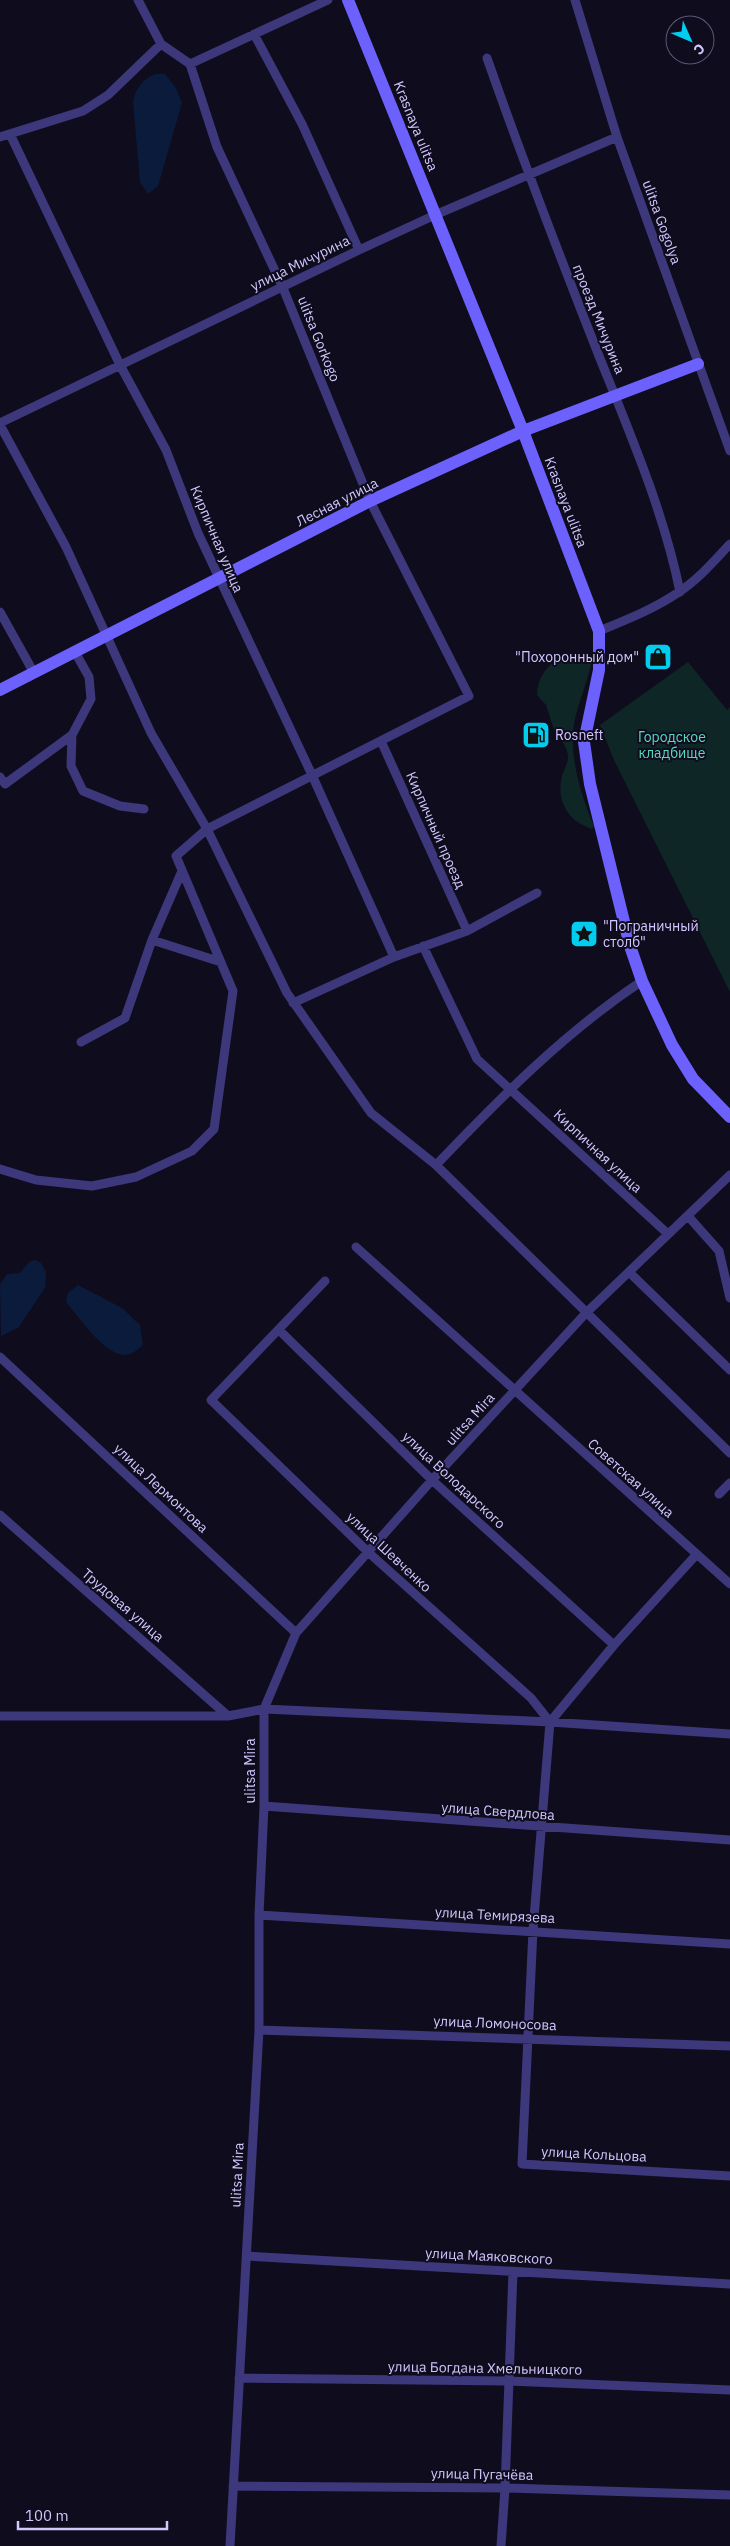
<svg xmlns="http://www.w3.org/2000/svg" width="730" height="2546" font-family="'IBM Plex Sans',sans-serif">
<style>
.green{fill:#0f2626}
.water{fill:#0b1b3c}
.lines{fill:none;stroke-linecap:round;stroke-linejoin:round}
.street{stroke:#3d377b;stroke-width:9}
.secondary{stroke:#6c61fd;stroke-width:12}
.labels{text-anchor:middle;stroke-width:4;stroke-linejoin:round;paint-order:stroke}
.street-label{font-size:14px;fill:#d1c8fe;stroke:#0f0c1d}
.poi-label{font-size:14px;fill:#d1c8fe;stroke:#0f0c1d;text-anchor:start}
.park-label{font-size:14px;fill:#56dcc1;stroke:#0f0c1d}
</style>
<rect width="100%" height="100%" fill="#0f0c1d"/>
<path class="green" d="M581,652L592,660C588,682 578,702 574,724C569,757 581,796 594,826L592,829C567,821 556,800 562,776C564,770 568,763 568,757C568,750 564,744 560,739H557L546,705L537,695C538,669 557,656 581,652Z
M688,662L727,710L730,707V992L614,760L600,725Z"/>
<path class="water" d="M156,74H165L176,88L182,103L158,186L148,194L140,182L133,102C135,89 143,78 156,74Z
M35,1260L41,1263L46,1272L45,1288L18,1328L1,1336L0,1284L7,1274L20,1273L29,1262Z
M78,1285L122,1308L140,1325L143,1345C137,1350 131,1356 123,1355C102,1352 79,1317 66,1302L68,1293Z"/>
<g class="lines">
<path class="street" d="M575,0L617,137L730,451
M254,34L302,124L359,250
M487,58C522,158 560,257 599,356C629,431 664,512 680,592
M190,64L328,0
M10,134L120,365L166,450L198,533L312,775L394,957
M0,137L83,111L108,95L161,44
M0,423L359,250L435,215L617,137
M0,425L66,547L151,733L207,829L287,993L371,1113L436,1165L730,1453
M0,612L34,673
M599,631C626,620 654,609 679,592C699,579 714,561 730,544
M72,735L71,766L83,791L120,806L144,809
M381,741L467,931
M0,777L5,784L72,735L91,699L89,677L75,652
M182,871L152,940L221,962
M423,946L477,1059L668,1234
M293,1003L394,957L467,931L537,893
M81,1042L125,1018L152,940
M436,1165C500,1098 564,1033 642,981
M0,1169L36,1180L92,1186L136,1177L192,1151L214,1129L233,991L176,856L207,829L469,696L370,501L283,288L217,147L190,64L161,44L138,0
M688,1216L719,1251L730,1298
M356,1247L730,1584
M629,1272L730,1370
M325,1281L211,1400L368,1552L531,1698L550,1722
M279,1330L432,1480L614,1645
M0,1357L296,1633
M719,1494L730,1483
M0,1515L228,1716
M696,1555L614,1645L550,1722L533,1930L522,2164L730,2176
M0,1716H228L264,1709L550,1722L730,1734
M264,1806L730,1840
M259,1915L730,1944
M259,2030L730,2046
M247,2256L730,2284
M239,2378L508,2381L730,2390
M233,2486L505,2488L730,2495
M230,2546L259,2030V1915L264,1806V1709L296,1633L432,1480L586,1313L730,1175
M501,2546L505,2488L513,2272"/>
<path class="secondary" d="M348,0L523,431L599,631V670L584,742L590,784L630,946L642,981L672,1045L693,1079L730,1117
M0,690L370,501L523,431L698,364"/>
</g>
<defs>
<symbol id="shop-square" viewBox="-11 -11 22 22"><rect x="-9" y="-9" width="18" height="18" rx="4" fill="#03ccef" stroke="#0f0c1d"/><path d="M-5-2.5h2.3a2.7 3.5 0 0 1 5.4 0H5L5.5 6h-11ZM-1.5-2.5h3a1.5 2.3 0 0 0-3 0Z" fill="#111"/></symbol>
<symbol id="fuel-square" viewBox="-11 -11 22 22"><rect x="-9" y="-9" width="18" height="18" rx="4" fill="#03ccef" stroke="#0f0c1d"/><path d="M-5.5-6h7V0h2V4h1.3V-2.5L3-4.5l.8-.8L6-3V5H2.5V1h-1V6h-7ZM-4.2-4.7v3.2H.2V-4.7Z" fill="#111"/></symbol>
<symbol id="sight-square" viewBox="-11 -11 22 22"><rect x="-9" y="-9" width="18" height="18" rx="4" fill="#03ccef" stroke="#0f0c1d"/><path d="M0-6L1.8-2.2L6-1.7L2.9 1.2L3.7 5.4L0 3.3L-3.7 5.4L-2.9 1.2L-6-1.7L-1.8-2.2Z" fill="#111"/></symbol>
</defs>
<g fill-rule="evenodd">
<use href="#shop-square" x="642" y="641" width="32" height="32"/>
<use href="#fuel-square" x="520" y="719" width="32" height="32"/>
<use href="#sight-square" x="568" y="918" width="32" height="32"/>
</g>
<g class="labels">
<g class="street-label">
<text transform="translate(416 126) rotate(68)" y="5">Krasnaya ulitsa</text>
<text transform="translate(662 222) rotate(70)" y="5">ulitsa Gogolya</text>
<text transform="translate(300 263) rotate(-26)" y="5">улица Мичурина</text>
<text transform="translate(599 319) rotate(68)" y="5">проезд Мичурина</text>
<text transform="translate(319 339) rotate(68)" y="5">ulitsa Gorkogo</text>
<text transform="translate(337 502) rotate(-27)" y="5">Лесная улица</text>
<text transform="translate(566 502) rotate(69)" y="5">Krasnaya ulitsa</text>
<text transform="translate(217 539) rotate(67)" y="5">Кирпичная улица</text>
<text transform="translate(436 830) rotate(66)" y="5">Кирпичный проезд</text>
<text transform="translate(598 1151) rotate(43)" y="5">Кирпичная улица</text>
<text transform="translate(470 1419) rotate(-48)" y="5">ulitsa Mira</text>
<text transform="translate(631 1478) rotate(42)" y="5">Советская улица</text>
<text transform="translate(454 1480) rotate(43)" y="5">улица Володарского</text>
<text transform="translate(161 1488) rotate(43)" y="5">улица Лермонтова</text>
<text transform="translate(389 1552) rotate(43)" y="5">улица Шевченко</text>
<text transform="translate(123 1605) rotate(41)" y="5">Трудовая улица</text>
<text transform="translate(250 1771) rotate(-90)" y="5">ulitsa Mira</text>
<text transform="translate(498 1811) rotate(4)" y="5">улица Свердлова</text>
<text transform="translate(495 1915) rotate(3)" y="5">улица Темирязева</text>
<text transform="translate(495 2023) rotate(2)" y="5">улица Ломоносова</text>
<text transform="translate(594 2154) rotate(3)" y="5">улица Кольцова</text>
<text transform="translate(237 2175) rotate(-87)" y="5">ulitsa Mira</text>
<text transform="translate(489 2256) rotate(3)" y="5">улица Маяковского</text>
<text transform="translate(485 2368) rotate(1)" y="5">улица Богдана Хмельницкого</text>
<text transform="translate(482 2474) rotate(1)" y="5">улица Пугачёва</text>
</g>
<g class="poi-label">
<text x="639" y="662" text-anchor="end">"Похоронный дом"</text>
<text x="555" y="740">Rosneft</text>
<text x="603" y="931">"Пограничный<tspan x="603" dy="16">столб"</tspan></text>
</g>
<g class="park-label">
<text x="672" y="742">Городское<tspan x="672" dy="16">кладбище</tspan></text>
</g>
</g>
<g transform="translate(690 40) rotate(135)"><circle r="24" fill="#0f0c1d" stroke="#5d5777"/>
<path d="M0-4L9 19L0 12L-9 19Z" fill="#03ccef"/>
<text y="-8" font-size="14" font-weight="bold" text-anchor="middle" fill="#d1c8fe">С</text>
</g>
<path d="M18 2521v8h149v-8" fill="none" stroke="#d1c8fe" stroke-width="2.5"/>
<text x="25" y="2521" font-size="15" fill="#d1c8fe" stroke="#0f0c1d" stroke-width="4" paint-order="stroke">100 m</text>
</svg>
